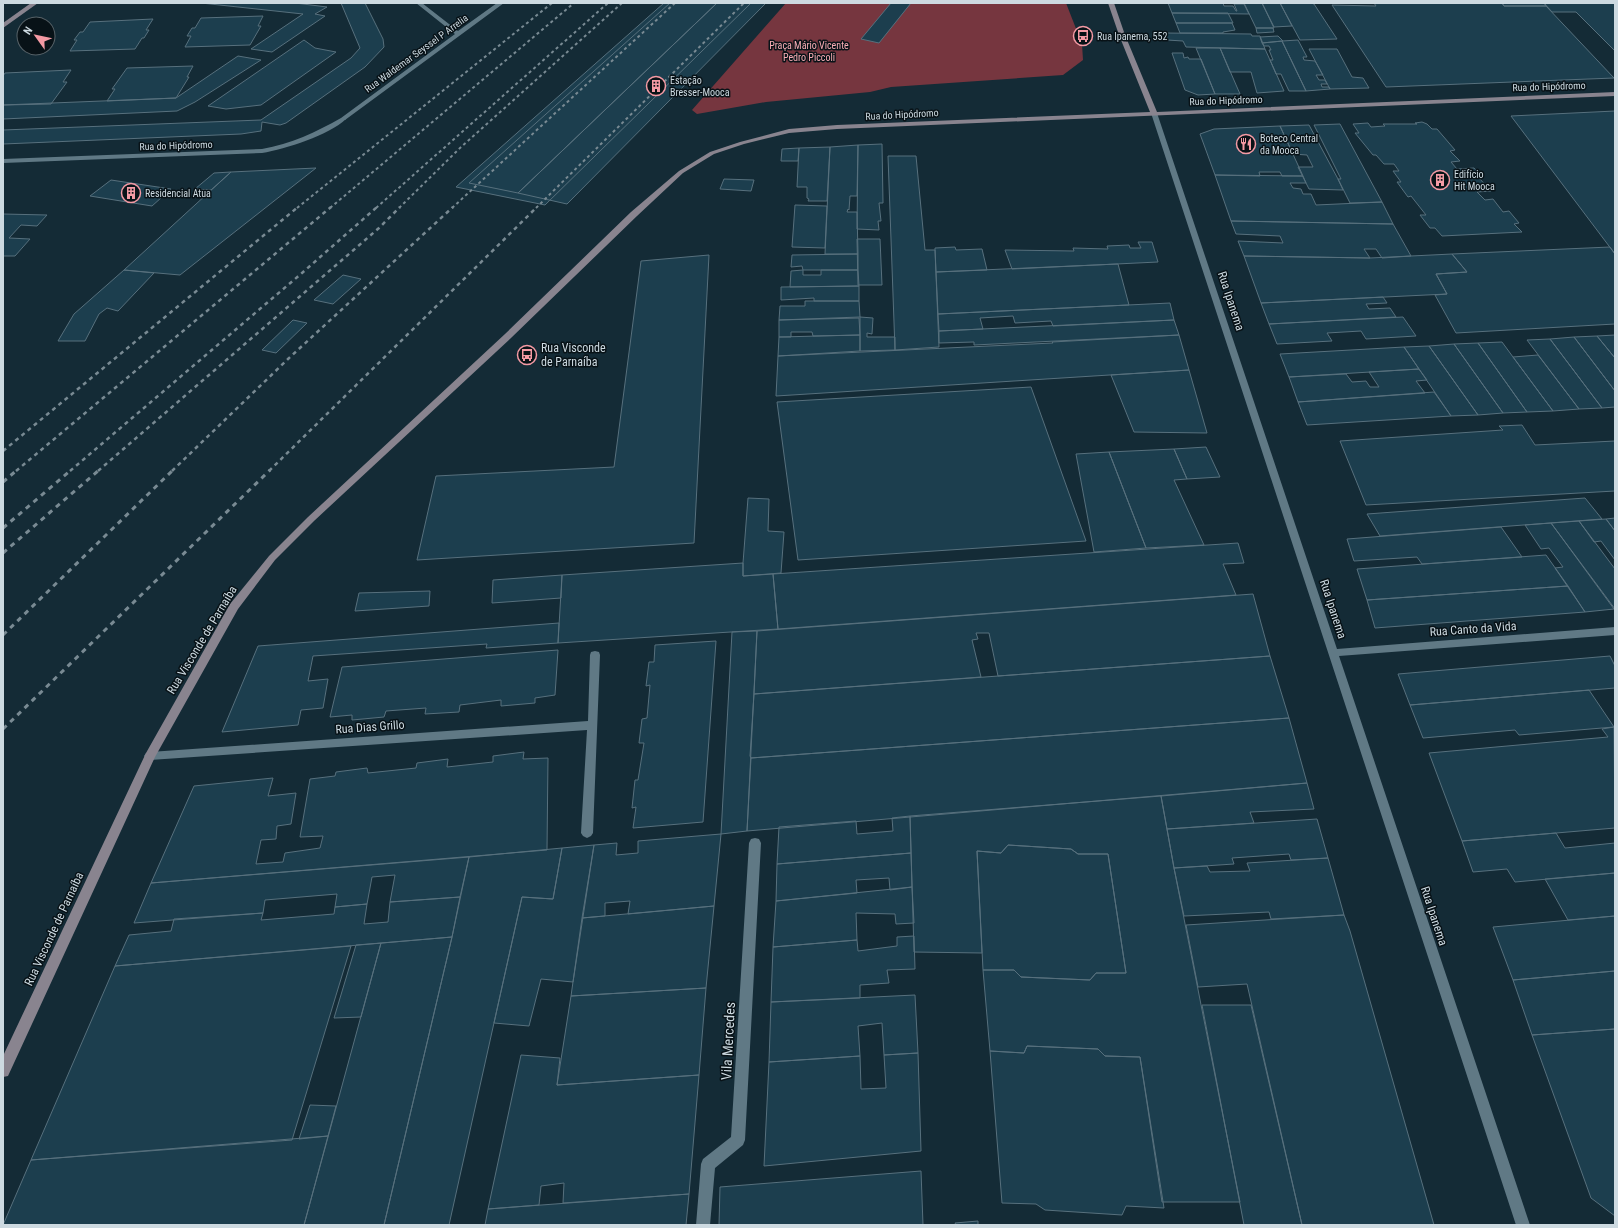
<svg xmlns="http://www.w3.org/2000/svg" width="1618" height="1228" font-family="'Roboto Condensed',sans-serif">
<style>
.green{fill:#76363f}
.building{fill:#1c3e4e;stroke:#57707d}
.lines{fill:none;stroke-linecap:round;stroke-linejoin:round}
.lane{fill:#607985;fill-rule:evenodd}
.street{fill:#607985;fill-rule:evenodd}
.secondary{fill:#89848f;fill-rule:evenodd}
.rail-far2{stroke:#798a93;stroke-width:2;stroke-dasharray:3 3;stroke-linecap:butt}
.rail-far1{stroke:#798a93;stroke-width:2.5;stroke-dasharray:4 4;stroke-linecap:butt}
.rail{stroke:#798a93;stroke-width:3;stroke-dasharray:5 5;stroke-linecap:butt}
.labels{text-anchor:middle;stroke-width:3;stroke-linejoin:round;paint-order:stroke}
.far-poi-label{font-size:10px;fill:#cddae1;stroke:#081217;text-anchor:start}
.far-park-label{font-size:10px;fill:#f9adb5;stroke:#081217}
.far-street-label{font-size:10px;fill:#cddae1;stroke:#081217}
.street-label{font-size:12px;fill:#cddae1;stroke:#081217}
.poi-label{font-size:12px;fill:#cddae1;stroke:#081217;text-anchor:start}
.near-street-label{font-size:14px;fill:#cddae1;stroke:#081217}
</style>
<rect width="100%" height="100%" fill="#142b36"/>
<path class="green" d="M786,3H1066L1082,44L1083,60L1063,75L891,87L870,92L766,102L697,114L692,110Z"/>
<path class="building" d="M201,3H295L327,7L315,14L325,16L272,52L251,49L303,14Z
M341,3H365L383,39L384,47L365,67L286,123L280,125L262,122L261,131L241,134L3,144V130L261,120L351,58L360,48Z
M664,3H751L545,205L456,187Z
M670,3H717L518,193L469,183Z
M717,3H766L567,204L518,193Z
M891,3H911L879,43L861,39Z
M1168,3H1223L1224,6H1233L1236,11H1237L1234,4H1244L1249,14L1172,13Z
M1244,3H1262L1274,28H1256Z
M1262,3H1280L1292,26L1274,27Z
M1280,3H1311L1314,4L1337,39L1300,40Z
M1374,3H1502L1504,6H1546L1614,78L1386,87L1332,5L1376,6Z
M1502,3H1544L1546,6H1504Z
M1544,3H1615V51L1576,12H1552Z
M1172,13H1228L1233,23H1176Z
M263,16L258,26H261L250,45L185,47L191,36H187L192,28H195L201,18Z
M153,19L146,30H149L144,38H142L135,49L70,51L77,40H74L80,32H83L90,22Z
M1176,23H1232L1235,30L1223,32V33H1180Z
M1256,28H1273L1274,32L1257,33Z
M1165,33L1251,34L1252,36H1260L1265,49L1186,47L1183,41L1167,40Z
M1278,36L1283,41L1262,43L1260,37Z
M304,40L315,48L336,52L261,105L226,109L208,106Z
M1298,40L1307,57H1303L1304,60L1315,61L1323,75H1316L1319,80H1325L1327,84H1321L1322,87H1329L1330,89L1306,91L1282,41Z
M1282,41L1306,91H1289L1281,74H1276L1270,60H1273L1269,50H1271L1269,46H1264L1262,43Z
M1196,48H1220L1240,94H1215Z
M1220,48L1265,49L1284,91L1257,93L1251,72H1230Z
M1309,49H1337L1352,77L1363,78L1369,88L1330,89Z
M1172,53H1183L1184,58L1188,57L1189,59H1201L1215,94L1198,95L1185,90Z
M238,56L261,60L195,102L177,111L3,119V105L176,98Z
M193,66L187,77H189L176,98L107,101L115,89H112L127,68Z
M71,70L63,82H67L51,104L3,105V76L5,73Z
M1615,111V254L1511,116Z
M1422,122L1427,124L1432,129H1437L1455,150L1450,151L1460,161L1451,162L1457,169L1474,168L1483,178H1479L1491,191L1477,192L1485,200L1493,199L1503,212L1509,211L1519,223L1514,224L1522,232L1442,236L1435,228H1430L1420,215H1426L1411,196L1408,197L1397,182H1401L1393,171H1399L1394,164H1384L1376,155H1373L1355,133H1359L1353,124L1368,123L1371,127L1385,126L1383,124H1417L1415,123Z
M1340,124L1382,202L1350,203L1338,179H1341L1314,125Z
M1309,125L1338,179L1343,190L1309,189L1298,167H1313L1307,155L1293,154L1280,126Z
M1280,126L1303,176H1282L1280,172H1259L1260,176L1215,175L1200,134L1214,129Z
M882,144L883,203H879L881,221H878L879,230L857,229L858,145Z
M858,145L857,196H850L849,210L848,209L847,212H857L858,254H825L830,147Z
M830,147L827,201H808L809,199L807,198V187H797L799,148Z
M799,148L798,161H781L782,149Z
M888,156H916L925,250H935L939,347L895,350Z
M316,168L180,275L124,270L231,172Z
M231,172L211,190L195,189L214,173Z
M1215,175L1303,176L1306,183H1290L1293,188L1301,189L1303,194H1311L1316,205L1382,202L1393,224L1231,221Z
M724,179L754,180L751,191L720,189Z
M111,180L171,189L152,206L90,196Z
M795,205L827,206L825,248L792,247Z
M3,214L47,215L37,226L21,225L9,238L30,239L15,256H3Z
M1231,221L1393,224L1411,256L1382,258L1376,249H1364L1370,258L1244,256L1238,241L1283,243L1280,236L1236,234Z
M857,239H880L882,285H858Z
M1138,242H1152L1158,262L1012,269L1005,250L1074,251L1073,248L1108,249L1107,246L1129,245L1130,248H1141Z
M955,247L956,250L982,249L987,270L936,272L935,248Z
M1610,247L1615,254V324L1456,333L1435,295L1447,294L1436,274L1467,272L1452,254Z
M858,254V270H803L802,266L791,267L792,255Z
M1452,254L1467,272L1436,274L1447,294L1261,303L1244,256L1370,258Z
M709,255L694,543L417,560L436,476L614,467L641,261Z
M1118,264L1129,305L938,314L936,272Z
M124,270L154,273L118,311L107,308L99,314L85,341H58L74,314Z
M803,270V275H821V270H858L859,286L790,287L791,271Z
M343,275L361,279L333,304L314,300Z
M859,286V301H814V298L781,300V287Z
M1383,297L1387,303L1366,304L1369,309L1390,308L1396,317L1269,324L1261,303Z
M805,301H859L860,317L779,320L780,306H805Z
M1170,303L1174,320L1053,326L1051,321L1015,323L1013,316L980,318L983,329L939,331L938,314Z
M860,317L873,318L872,334L867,333V337H895V350L860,351Z
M1403,317L1416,336L1366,339L1361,331L1327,333L1332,341L1277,344L1269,324Z
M859,318L860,335L813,336L812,332H791V337H779V320Z
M293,320L307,323L276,353L262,350Z
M1174,320L1179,335L974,345V342L939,343V331Z
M860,335V351L778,356L779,337Z
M1179,335L1189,370L776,396L778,356L1053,343L1052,342Z
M1615,335V358L1597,336Z
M1597,336L1615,358V391L1574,337Z
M1574,337L1615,391V407L1602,408L1550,339Z
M1550,339L1602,408L1579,409L1527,340Z
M1502,342L1513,357L1553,411L1527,412L1478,343Z
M1478,343L1527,412L1503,413L1454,344Z
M1454,344L1503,413L1478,415L1429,346Z
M1429,346L1478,415L1451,416L1404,347Z
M1404,347L1419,369L1289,377L1280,354Z
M1538,355L1579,409L1553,411L1513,357Z
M1419,369L1427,380L1416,381L1425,393L1298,402L1289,377L1346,374L1352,382L1366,381L1370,387H1379L1369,372Z
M1189,370L1207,433L1134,432L1111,375Z
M1031,387L1086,541L798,560L777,402Z
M1434,392L1451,416L1307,425L1298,402Z
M1522,425L1535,445L1615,441V491L1366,505L1340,441L1503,430L1499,426Z
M1206,447L1220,477L1187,479L1174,449Z
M1174,449L1187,479L1174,480L1204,545L1146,548L1109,452Z
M1109,452L1146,548L1094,552L1076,454Z
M748,498L769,499L768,531L784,532L781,573L743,576V563Z
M1585,498L1602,519L1380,536L1367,514Z
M1615,518V531L1606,519Z
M1606,519L1615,531V560L1601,541L1594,542L1579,521Z
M1579,521L1615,569V609L1551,523Z
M1551,523L1614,609L1585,612L1555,568L1563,567L1549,548L1541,549L1525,525Z
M1501,527L1522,557L1422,564L1417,557L1354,561L1347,539Z
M1238,543L1244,563L1223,564L1236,595L778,629L773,574Z
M1546,555L1568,586L1367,600L1357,569Z
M743,563V576L773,574L778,629L558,643L562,575Z
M562,575L561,598L492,603L493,580Z
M1568,586L1585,612L1375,628L1367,600Z
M430,591L429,606L355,611L359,593Z
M1253,594L1270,656L998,676L989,633H976L978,639L972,640L981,677L754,694L757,631Z
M559,623L558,643L486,648L487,644L313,656L308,681L328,679L323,708L301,710L298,725L222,732L258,646Z
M757,631L747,831L721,834L732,632Z
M716,641L703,822L633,828L636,807L632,808L635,780H638L644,743H639L642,719L647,718L650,685L646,686L649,662H654L655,645Z
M558,650L555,695L535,698V703L501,706V700L460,705L459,712L425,714L426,708L386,711L384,717L352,720V715L330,717L342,667Z
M1270,656L1289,718L751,758L750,756L754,694Z
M1610,656L1615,666V688L1410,705L1398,674Z
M1589,690L1614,727L1519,735L1515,730L1423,738L1410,705Z
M1289,718L1307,783L747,831L751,758Z
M1614,727L1615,828L1462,841L1429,753L1608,737L1602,729Z
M524,752L523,759L548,758L547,850L151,883L194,786L273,778L268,796L296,793L291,824L277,826L276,839L261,840L256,864L283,862L285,853L320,848L323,836L300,837L310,779L335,776L336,772L367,768L368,773L416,768L417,763L448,759L447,767L493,762V756Z
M1307,783L1314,809L1250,812L1254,823L1167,829L1161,796Z
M1161,796L1174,868L1240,1202H1162L1140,1057L1105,1056L1098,1049L1027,1046L1024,1053L990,1051L983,970H1014L1021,977L1090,980L1096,973H1126L1108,854H1078L1071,849L1008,845L1001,853L977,851L982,953L914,952L910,816Z
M910,816L911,853L777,864L779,827L856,821L857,834L893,831L892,818Z
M1317,819L1328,858L1291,860L1289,854L1232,858L1234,864L1174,868L1167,829Z
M1556,833L1565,848L1615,843V873L1515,882L1507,869L1473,872L1462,841Z
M721,834L714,906L628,914L630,901L605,903V916L582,918L594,845L617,843L616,855L638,853V841Z
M594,845L573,982L541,979L529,1026L494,1023L522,897L553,899L562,848Z
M1008,845L1071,849L1078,854H1108L1126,973H1096L1090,980L1021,977L1014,970H983L977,851L1001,853Z
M562,848L553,899L522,897L449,1225H384L452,937L469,857Z
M911,853L912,887L890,890L889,878L856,880L857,893L776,901L777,864Z
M469,857L460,897L390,902L395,875L372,877L367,904L335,907L337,894L265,900L263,913L134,923L151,883Z
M1328,858L1344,915L1271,919L1269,912L1184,916L1174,868L1207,866L1210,872L1250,871L1247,863Z
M1615,873V916L1568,920L1545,879Z
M912,887L914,923L896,924L895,914L856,913L857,940L773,947L776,901Z
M460,897L452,937L115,966L129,935L171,931L174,919L263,913L261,920L334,914L335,907L367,904L364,924L388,922L390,902Z
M714,906L706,988L571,996L582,918Z
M1344,915L1350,931L1434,1225H1302L1247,984L1198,987L1186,925Z
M1615,916V971L1513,980L1493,927Z
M914,936L915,969L887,970L889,983L860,985V998L771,1002L773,947L857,940L858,951L897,946V937Z
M452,937L384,1225H304L381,943Z
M381,943L361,1017L334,1018L356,945Z
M351,946L292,1140L31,1160L115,966Z
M1615,971V1029L1532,1035L1513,980Z
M706,988L699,1075L557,1085L571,996Z
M915,995L918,1053L884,1055L882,1023L858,1026L860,1056L769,1062L771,1002Z
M1202,1005H1251L1302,1225H1244Z
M1615,1029V1216L1591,1198L1532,1035Z
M1027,1046L1098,1049L1105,1056L1140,1057L1164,1208L1126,1206L1122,1215L1045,1210L1036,1204L1002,1203L990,1051L1024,1053Z
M918,1053L921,1151L764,1166L769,1062L860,1056L861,1089L886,1088L884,1055Z
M521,1055L560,1058L557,1085L699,1075L689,1194L563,1203L564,1183L541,1186L539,1205L488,1209Z
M310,1105L336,1106L328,1136L299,1139Z
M328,1136L304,1225H3L31,1160Z
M921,1171L923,1225H719L720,1187Z
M689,1194L686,1225H485L488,1209Z
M978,1221V1225H956L955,1223Z"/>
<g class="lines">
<path class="lane" d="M416,3H422L458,31L497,3H504L345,120H341V118L455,34Z"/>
<path class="street" d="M1154,111L1157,113L1337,649L1615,627V635L1339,656L1530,1225H1516L1151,113Z
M341,118L346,119C329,135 286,149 262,153L3,163V159L262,149C291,144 316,132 341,118Z
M595,651L599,652L600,655L593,833L591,836L587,838L583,836L581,833L587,730L150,760L146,759L144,756L146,753L150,752L588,721L590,655L591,652Z
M755,838L759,839L761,843L745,1140L743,1145L715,1168L710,1225H696L701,1164L703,1159L731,1137L749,843L751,839Z"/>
<path class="secondary" d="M31,3H38L3,28V23Z
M1108,3H1114L1125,35L1157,112L1615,92V96L837,129L789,133L744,144L714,154L683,173L637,216L511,338L314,521L275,560L238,609L155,757L8,1076L3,1077V1056L146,753L230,604L269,556L308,517L505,334L631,212L679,171L710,152L740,142L789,129L837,125L1150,112L1119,35Z"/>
<path class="rail-far2" d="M297,208L552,3
M330,208L574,3
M376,208L608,3
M399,208L460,148L622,3
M452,208L675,3
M536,208L744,3"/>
<path class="rail-far1" d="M3,451L298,207
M16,471L331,207
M70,471L302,273L377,207
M98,471L379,228L400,207
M172,471L288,359L453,207
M269,471L537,207"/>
<path class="rail" d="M3,482L17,470
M3,528L71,470
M3,553L99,470
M3,635L173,470
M3,729L270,470"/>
</g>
<defs>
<symbol id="bus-ring" viewBox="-11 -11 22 22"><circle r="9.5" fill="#081217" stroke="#f49aa4" stroke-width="1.5"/><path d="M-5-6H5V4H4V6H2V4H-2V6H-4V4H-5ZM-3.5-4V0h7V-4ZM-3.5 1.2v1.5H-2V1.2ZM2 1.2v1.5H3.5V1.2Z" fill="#f49aa4"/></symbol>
<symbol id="building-ring" viewBox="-11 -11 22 22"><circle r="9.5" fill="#081217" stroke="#f49aa4" stroke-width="1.5"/><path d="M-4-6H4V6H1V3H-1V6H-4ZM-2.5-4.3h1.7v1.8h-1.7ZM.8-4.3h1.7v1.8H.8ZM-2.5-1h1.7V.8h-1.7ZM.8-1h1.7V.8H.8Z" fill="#f49aa4"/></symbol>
<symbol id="restaurant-ring" viewBox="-11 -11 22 22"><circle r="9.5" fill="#081217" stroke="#f49aa4" stroke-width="1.5"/><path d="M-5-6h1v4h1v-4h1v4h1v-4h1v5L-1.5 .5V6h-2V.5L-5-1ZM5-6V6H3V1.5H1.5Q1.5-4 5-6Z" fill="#f49aa4"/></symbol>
</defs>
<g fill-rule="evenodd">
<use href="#bus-ring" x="1072" y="25" width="22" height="22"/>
<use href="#building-ring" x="645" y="75" width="22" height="22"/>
<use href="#restaurant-ring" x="1235" y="133" width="22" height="22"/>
<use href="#building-ring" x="1429" y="169" width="22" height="22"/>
<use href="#building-ring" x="120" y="182" width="22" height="22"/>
<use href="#bus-ring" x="516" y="344" width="22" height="22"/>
</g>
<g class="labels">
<g class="far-poi-label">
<text x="1097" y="40">Rua Ipanema, 552</text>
<text x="670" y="84">Estação<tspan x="670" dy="12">Bresser-Mooca</tspan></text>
<text x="1260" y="142">Boteco Central<tspan x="1260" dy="12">da Mooca</tspan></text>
<text x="1454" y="178">Edifício<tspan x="1454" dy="12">Hit Mooca</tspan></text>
<text x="145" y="197">Residencial Atua</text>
</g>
<g class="far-park-label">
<text x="809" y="49">Praça Mário Vicente<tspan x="809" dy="12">Pedro Piccoli</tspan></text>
</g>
<g class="far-street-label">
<text transform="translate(416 53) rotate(-36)" y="4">Rua Waldemar Seyssel P Arrelia</text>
<text transform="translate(1549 86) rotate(-2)" y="4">Rua do Hipódromo</text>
<text transform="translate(1226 100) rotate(-2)" y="4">Rua do Hipódromo</text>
<text transform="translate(902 114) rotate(-3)" y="4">Rua do Hipódromo</text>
<text transform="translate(176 145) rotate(-2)" y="4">Rua do Hipódromo</text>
</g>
<g class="street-label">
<text transform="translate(1231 301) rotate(72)" y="4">Rua Ipanema</text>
<text transform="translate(1333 609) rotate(72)" y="4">Rua Ipanema</text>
<text transform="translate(1473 629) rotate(-4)" y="4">Rua Canto da Vida</text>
<text transform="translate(202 640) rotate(-59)" y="4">Rua Visconde de Parnaíba</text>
<text transform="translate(370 727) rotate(-4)" y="4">Rua Dias Grillo</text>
<text transform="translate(1434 916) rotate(72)" y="4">Rua Ipanema</text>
<text transform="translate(54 929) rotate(-65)" y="4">Rua Visconde de Parnaíba</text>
</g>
<g class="poi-label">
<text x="541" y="352">Rua Visconde<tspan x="541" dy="14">de Parnaíba</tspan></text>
</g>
<g class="near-street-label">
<text transform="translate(728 1041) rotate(-87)" y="5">Vila Mercedes</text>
</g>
</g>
<rect width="1618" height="1228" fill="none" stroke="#cddae1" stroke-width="8"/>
<g transform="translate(36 36) rotate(303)"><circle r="19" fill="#081217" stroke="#576268"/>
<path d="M0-3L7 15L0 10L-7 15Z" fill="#f49aa4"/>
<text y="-6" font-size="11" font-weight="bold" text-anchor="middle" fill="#cddae1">N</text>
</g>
</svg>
